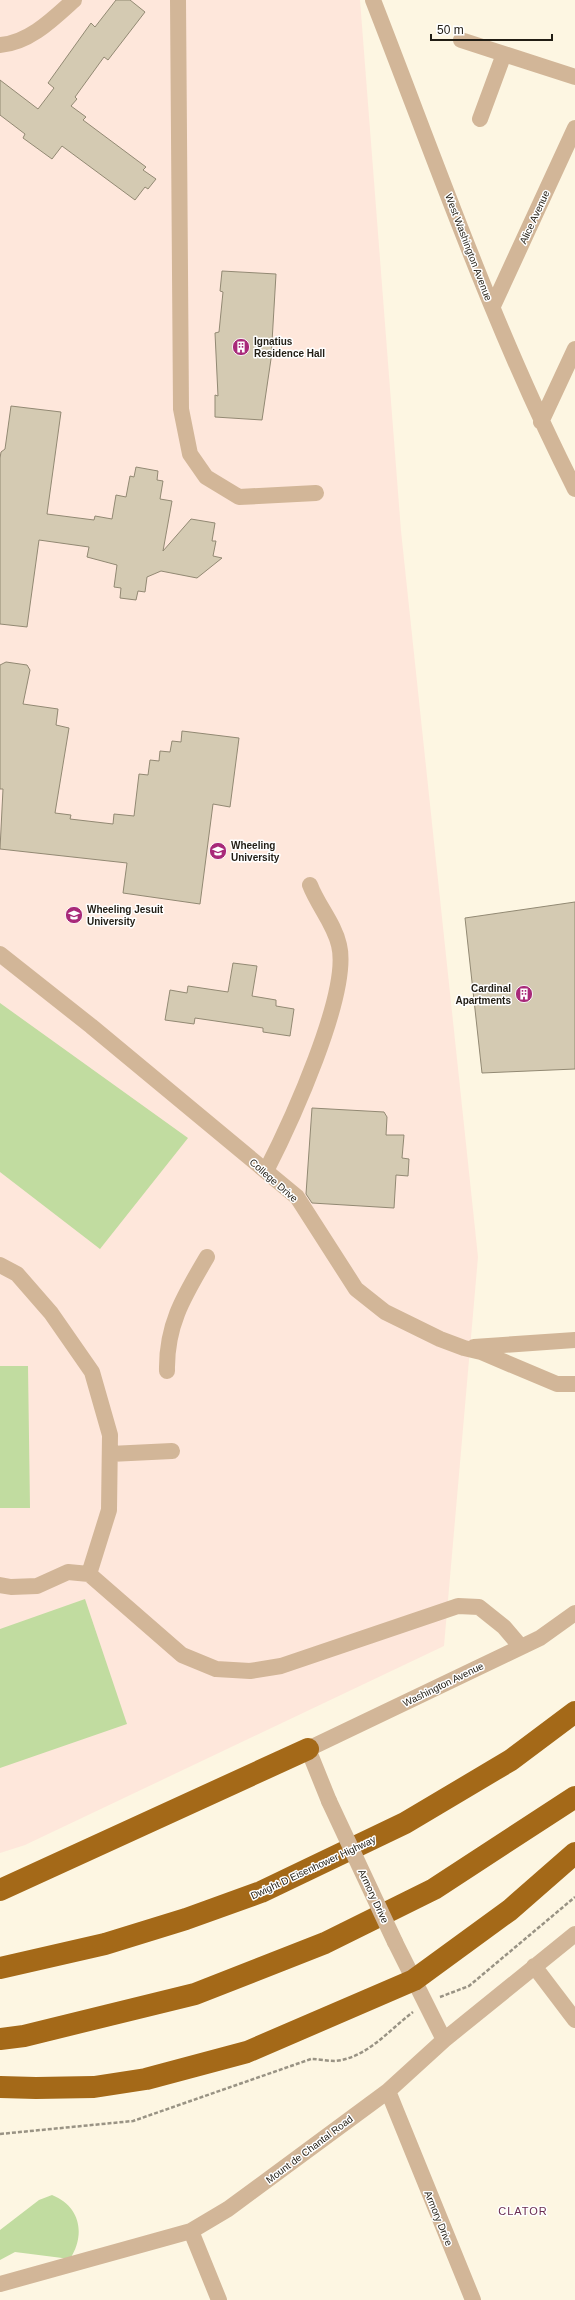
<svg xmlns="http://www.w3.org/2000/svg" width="575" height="2300" font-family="Arial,sans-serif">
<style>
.education{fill:#fee7db}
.green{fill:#c1dca0}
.building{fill:#d4cab2;stroke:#928973}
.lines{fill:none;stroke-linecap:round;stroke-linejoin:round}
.path{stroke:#999384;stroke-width:2.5;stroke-dasharray:4 2;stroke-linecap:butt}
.minor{stroke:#d2b698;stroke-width:16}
.highway{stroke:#a46918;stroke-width:22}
.minor-bridge{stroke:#d2b698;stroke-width:16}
.labels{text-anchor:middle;stroke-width:3;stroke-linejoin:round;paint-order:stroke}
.street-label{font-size:10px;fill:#211d14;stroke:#fff}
.poi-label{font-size:10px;font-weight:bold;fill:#211d14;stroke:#fff;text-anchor:start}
.neighbourhood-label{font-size:11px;letter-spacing:1px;fill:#6a2c50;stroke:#fff}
</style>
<rect width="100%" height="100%" fill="#fdf6e2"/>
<path class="education" d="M0,0H360L401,531L478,1257L444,1646L25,1845L0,1853Z"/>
<path class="green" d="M0,1003L188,1138L100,1249L0,1172Z
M0,1366H28L30,1508H0Z
M85,1599L127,1724L0,1768V1629Z
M52,2195C80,2206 86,2234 70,2259L15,2252L0,2260V2230L39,2200Z"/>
<path class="building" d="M116,0H130L145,12L108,60L104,57L75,97L77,99L71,106L86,117L83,120L146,167L143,170L156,179L148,189L145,187L135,200L62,146L52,159L23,138L25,134L0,115V80L38,109L54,88L48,83L91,23L95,27Z
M222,271L276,274L271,359L262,420L215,417V395L218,396L215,333L219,332L223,292L220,291Z
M11,406L61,412L47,514L94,520L95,516L112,519L116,495L126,497L130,476L134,477L136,467L158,471L157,480L163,481L160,499L172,501L163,551L191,519L215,523L212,541H216L213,556L222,558L197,578L161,571L147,577L145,592L138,591L136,600L120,598L121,588L114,587L117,565L87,557L89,547L39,540L27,627L0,624V458L1,452L5,449Z
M6,662L27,665L30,670L23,704L58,709L56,725L69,728L55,813L71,815L70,819L113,824L114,814L134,816L139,774L148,775L150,760L159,761L160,751L170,752L172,741L181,742L182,731L239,738L230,807L213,804L200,904L123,893L127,863L0,849L3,789H0V665Z
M575,902V1069L482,1073L465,918Z
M233,963L257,966L252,996L276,1000V1006L294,1009L290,1036L263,1032V1028L195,1018L194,1024L165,1020L170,990L187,993L188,986L228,992Z
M312,1108L384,1112L387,1117L386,1135H404L402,1158L409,1159L408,1176L396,1175L394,1208L312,1203L306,1194Z"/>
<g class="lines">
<path class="path" d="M440,1997L469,1986L575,1897
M0,2134L133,2121L311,2059C318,2059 327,2061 335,2061C367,2058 389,2030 413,2012"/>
<path class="minor" d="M178,0L181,409L190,454L206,477L239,497L316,493
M373,0C437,164 495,332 575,489
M461,40L575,77
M0,45C29,43 53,19 74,0
M480,119L504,54
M493,306L575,128
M541,422L575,349
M0,954L91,1026L297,1197L356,1289L385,1312L440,1339L464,1348L481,1352L557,1384H575
M266,1171C289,1126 351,993 339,945C334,923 318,906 310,885
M0,1265L17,1274L51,1313L92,1372L110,1435L109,1510L89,1574
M474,1347L575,1340
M167,1371C166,1325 184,1296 207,1257
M110,1454L172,1451
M0,1585L11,1587L37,1586L68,1572L89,1574L182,1655L216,1669L250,1671L281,1666L458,1606L479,1607L504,1627L521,1647
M329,1801L308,1749L540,1638L575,1613
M395,1942L444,2040
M534,1966L575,2020
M388,2091L473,2300
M191,2231L219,2300
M0,2284L191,2231L228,2209L388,2091L444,2040L575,1934"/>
<path class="highway" d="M0,1890L308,1749
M0,1968L105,1944L186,1919L261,1892L405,1823L511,1760L575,1712
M0,2039L24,2036L195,1994L325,1943L434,1889L575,1797
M0,2087L36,2088L94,2087L146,2079L247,2052L414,1980L510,1910L575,1853"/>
<path class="minor-bridge" d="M329,1801L395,1942"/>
</g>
<defs>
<symbol id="building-disc" viewBox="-11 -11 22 22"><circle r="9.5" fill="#a82979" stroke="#fff"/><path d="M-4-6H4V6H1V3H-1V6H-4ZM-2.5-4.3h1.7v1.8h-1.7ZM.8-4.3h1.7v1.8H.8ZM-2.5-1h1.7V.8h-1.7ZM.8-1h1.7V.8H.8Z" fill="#fff"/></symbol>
<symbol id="university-disc" viewBox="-11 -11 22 22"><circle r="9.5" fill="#a82979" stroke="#fff"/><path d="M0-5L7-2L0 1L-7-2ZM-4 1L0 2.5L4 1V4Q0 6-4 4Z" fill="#fff"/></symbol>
<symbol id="school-disc" viewBox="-11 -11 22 22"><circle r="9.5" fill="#a82979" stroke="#fff"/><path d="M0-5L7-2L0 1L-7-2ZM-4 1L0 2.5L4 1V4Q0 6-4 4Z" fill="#fff"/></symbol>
</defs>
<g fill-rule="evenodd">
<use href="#building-disc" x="231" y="337" width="20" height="20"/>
<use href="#university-disc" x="208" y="841" width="20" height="20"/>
<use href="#school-disc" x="64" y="905" width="20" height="20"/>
<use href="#building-disc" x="514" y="984" width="20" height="20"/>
</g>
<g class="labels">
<g class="street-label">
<text transform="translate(534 217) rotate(-65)" y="4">Alice Avenue</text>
<text transform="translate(469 247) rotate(69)" y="4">West Washington Avenue</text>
<text transform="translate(274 1180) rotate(41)" y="4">College Drive</text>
<text transform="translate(443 1684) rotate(-26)" y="4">Washington Avenue</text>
<text transform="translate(313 1867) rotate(-25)" y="4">Dwight D Eisenhower Highway</text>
<text transform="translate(374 1896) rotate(65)" y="4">Armory Drive</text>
<text transform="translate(309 2149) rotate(-37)" y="4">Mount de Chantal Road</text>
<text transform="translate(439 2218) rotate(68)" y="4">Armory Drive</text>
</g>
<g class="poi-label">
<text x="254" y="345">Ignatius<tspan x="254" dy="12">Residence Hall</tspan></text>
<text x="231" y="849">Wheeling<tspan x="231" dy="12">University</tspan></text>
<text x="87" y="913">Wheeling Jesuit<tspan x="87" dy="12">University</tspan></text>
<text x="511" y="992" text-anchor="end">Cardinal<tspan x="511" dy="12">Apartments</tspan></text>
</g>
<g class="neighbourhood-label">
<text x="523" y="2215">CLATOR</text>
</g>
</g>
<path d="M431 34v6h121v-6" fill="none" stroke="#211d14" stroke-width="2"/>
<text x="437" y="34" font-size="12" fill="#211d14" stroke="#ffffff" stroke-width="3" paint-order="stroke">50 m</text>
</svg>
